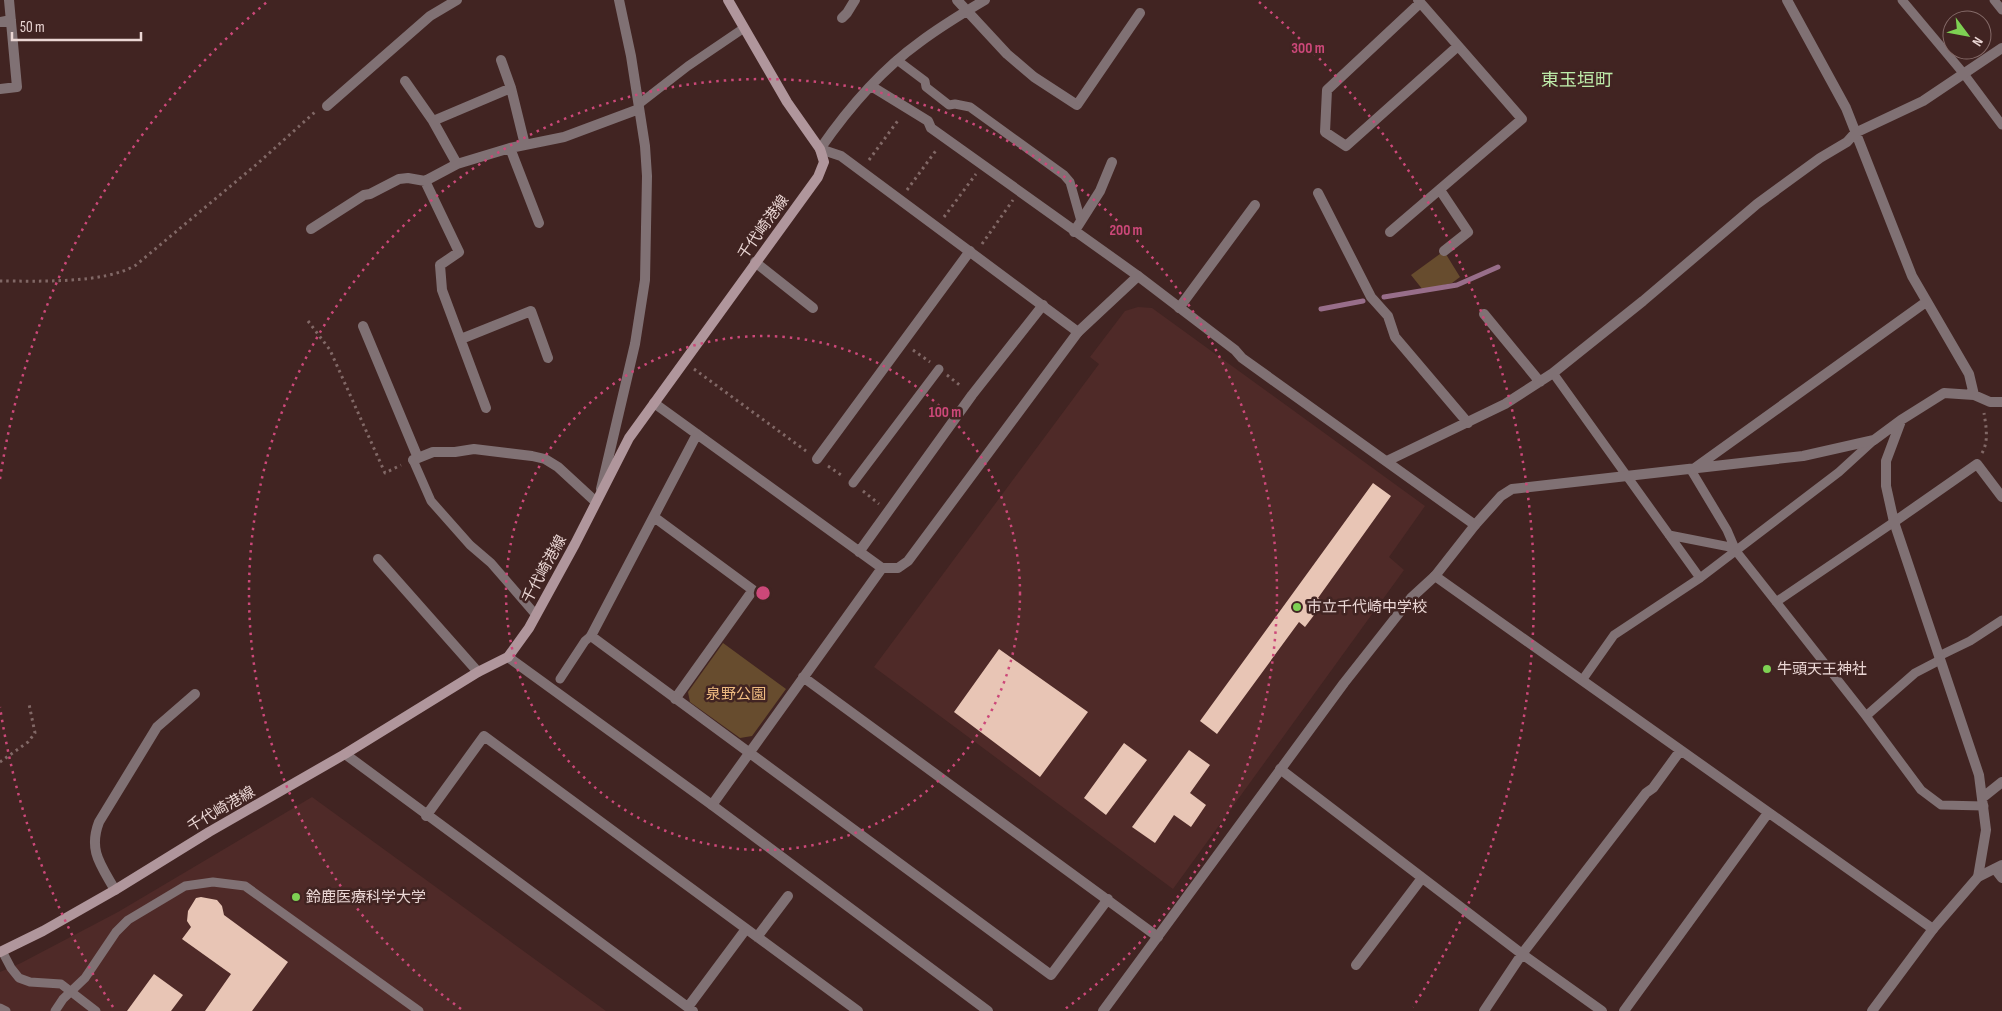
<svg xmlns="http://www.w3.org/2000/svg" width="2002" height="1011" font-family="'Sofia Sans Condensed','Noto Sans JP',sans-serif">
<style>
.built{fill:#4f2a28}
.green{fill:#674c2e}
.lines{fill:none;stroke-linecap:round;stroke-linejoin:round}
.stream{stroke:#986e8a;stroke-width:5}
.building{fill:#e8c5b5}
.path{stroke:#816866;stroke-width:3;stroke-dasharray:2.5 4;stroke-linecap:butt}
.service{stroke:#807174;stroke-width:9}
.minor{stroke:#807174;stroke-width:10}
.tertiary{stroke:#807174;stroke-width:10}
.secondary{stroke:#b0969c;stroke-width:10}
.ring{fill:none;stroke:#cc4879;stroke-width:2.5;stroke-dasharray:2.5 5}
.poi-dot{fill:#7ed153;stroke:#412422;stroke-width:2}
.labels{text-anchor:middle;stroke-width:5;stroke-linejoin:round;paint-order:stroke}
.street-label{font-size:15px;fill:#ead6d4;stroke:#412422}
.poi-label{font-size:15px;fill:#ead6d4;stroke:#412422;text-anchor:start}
.park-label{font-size:15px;fill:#efbb81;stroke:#412422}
.quarter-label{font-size:18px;fill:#bdeba9;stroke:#412422}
.centre{fill:#cc4879;stroke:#412422;stroke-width:2.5}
.ring-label{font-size:15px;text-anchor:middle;font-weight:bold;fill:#cc4879;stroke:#412422;stroke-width:5;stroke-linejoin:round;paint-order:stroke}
</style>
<rect width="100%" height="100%" fill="#412422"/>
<path class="built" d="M1138,307L1152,308L1425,506L1389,557L1404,570L1173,889L874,667L1099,364L1090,357L1125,311Z
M312,797L606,1011H0V972L21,963L118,912Z"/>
<path class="green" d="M1444,251L1460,277L1452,283L1423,290L1411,275Z
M723,643L786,689L752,736L740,738L690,702L688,692Z"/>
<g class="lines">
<path class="stream" d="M1384,297L1457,285L1498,267
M1321,309L1363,301"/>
</g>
<path class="building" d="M1373,483L1391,496L1318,598L1324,602L1305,627L1299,622L1217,734L1200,721Z
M999,649L1088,712L1040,777L954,712Z
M1124,743L1147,760L1106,815L1084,798Z
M1189,750L1210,765L1190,793L1206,805L1191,827L1174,815L1155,843L1132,827Z
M201,897L217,900L222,906L224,915L288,962L252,1011H205L231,974L182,939L191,927L187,921L188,911L196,898Z
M154,974L183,995L171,1011H127Z"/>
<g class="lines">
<path class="path" d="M869,160L899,119
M907,190L937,149
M944,217L976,174
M982,244L1013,200
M0,281C37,281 105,284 136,265L257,164L315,112
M308,321L330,350L385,473L401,465
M913,350L930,362
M694,369L806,451
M947,375L962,387
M1982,453C1989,441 1986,426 1984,413
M828,466L844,477
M863,491L879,504
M0,762L28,742L35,733L29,704"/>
<path class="service" d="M1902,0L1964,74L2002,125
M1994,0L2002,10
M897,60L925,81L926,87L949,105L955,104L970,107L1064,175L1070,182L1081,221
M639,104L688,66L744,28
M1553,373L1700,578
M413,460L431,501L470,545L491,563L536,615
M1691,470L1727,530L1736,551L1866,716L1921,790L1941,805L1984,806
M853,483L939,369
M1669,535L1735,548
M1776,602L1894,522
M1939,656L1970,641L2002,620
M560,679L585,641L591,636
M1583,679L1614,635L1700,578L1839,472L1874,440
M1866,716L1915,673L1940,660
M2,951L11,968L19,978L30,982L61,984L96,1011
M0,1008L6,1011
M55,1011L63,999L85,978L116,932L128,920L185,886L213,882L245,886L419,1011"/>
<path class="minor" d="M957,0L1007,54L1034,77L1077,105L1140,13
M1787,0L1846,108L1912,276L1969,374L1974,395
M1420,3L1327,90L1325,132L1346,146L1458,46
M842,18L847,13L855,0
M0,22L11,20
M501,60L511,88
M405,81L433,121L457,164
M871,86L928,121L931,128L1138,276
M0,89L17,87L9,0
M327,106L430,16L457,0
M433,121L511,88L525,145
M510,148L539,223
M820,149C847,110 881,70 920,42C940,27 963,13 985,0
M425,181L459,252L440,265L442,290L486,408
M1440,190L1468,232L1444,251
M1318,193L1371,297L1388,316L1395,337L1468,423
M311,229L364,195L370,194L399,179L408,178L425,181L457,164L510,148L564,137L639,109
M1074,232L1100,191L1112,162
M1390,232L1522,119L1418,0
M755,262L813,308
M1179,308L1255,205
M1484,314L1540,382
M363,326L418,458
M461,339L531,311L548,358
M654,403L882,568L712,805
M1901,421L1886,461V486L1894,522L1979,775L1986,830L1978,877
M697,434L591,636L1051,975L1108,899
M817,459L970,251
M413,460L433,452H455L474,449L532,456L545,459L558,467L596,502
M1387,461L1505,404L1553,373L1643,301L1757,204L1820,158L1847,142L1855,133L1923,101L2002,48
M1692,470L1926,302
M601,489L635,344L645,280L647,176L645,146L631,56L619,0
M654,517L753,590L675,699
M1894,522L1977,464L2002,497
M1475,525L1501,496L1512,489L1803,456L1874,440L1901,420L1944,393L1974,395L1990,402H2002
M859,552L972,395L1043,305
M378,559L478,672
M882,568H898L908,561L1078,332
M1435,576L1933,929
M803,677L1158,937
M345,754L693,1011
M1280,769L1522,954L1602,1011
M1982,798L2002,782
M426,816L484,736L858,1011
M1995,869L2002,878
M115,890C101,865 88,851 99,822L157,727L195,694
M757,937L788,896
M1356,965L1422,878
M688,1007L746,929
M1484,1011L1522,954L1646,793L1653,788L1680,751
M1624,1011L1768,813"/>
<path class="tertiary" d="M820,149L841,156L1078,332L1138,276L1235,350L1242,358L1475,525L1435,576L1411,598L1344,683L1103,1011
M508,657L712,805L988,1011
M1872,1011L1933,929L1978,877L2002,865"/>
<path class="secondary" d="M0,952L43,931L115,890L209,832L345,754L478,672L508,657L529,628L575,544L629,438L818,177L824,162L820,149L787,102L728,0"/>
</g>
<g class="ring">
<circle cx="763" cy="593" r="257"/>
<path d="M461 1009A514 514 0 1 1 1065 1009"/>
<path d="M113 1007A771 771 0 0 1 0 707M0 479A771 771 0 0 1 267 2M1259 2A771 771 0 0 1 1413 1007"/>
</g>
<g class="poi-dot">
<circle cx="1297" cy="607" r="5"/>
<circle cx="1767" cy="669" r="5"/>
<circle cx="296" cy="897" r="5"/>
</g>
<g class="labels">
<g class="street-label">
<text transform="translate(763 227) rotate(-54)" y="5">千代崎港線</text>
<text transform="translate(544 569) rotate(-61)" y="5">千代崎港線</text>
<text transform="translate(221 809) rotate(-30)" y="5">千代崎港線</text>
</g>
<g class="poi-label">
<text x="1307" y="612">市立千代崎中学校</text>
<text x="1777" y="674">牛頭天王神社</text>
<text x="306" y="902">鈴鹿医療科学大学</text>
</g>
<g class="park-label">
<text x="736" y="699">泉野公園</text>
</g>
<g class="quarter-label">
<text x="1577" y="86">東玉垣町</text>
</g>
</g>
<circle cx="763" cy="593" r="8" class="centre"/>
<g class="ring-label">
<text x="1308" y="53">300 m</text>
<text x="1126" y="235">200 m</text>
<text x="945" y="417">100 m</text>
</g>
<g transform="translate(1967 35) rotate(122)"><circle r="24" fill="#412422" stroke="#856b69"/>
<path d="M0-4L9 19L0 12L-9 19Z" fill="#7ed153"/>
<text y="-8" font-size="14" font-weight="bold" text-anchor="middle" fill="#ead6d4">N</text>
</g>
<path d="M12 32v8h129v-8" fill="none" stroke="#ead6d4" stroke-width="2.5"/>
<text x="20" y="32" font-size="15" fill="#ead6d4" stroke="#412422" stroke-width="4" paint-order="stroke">50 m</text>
</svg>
